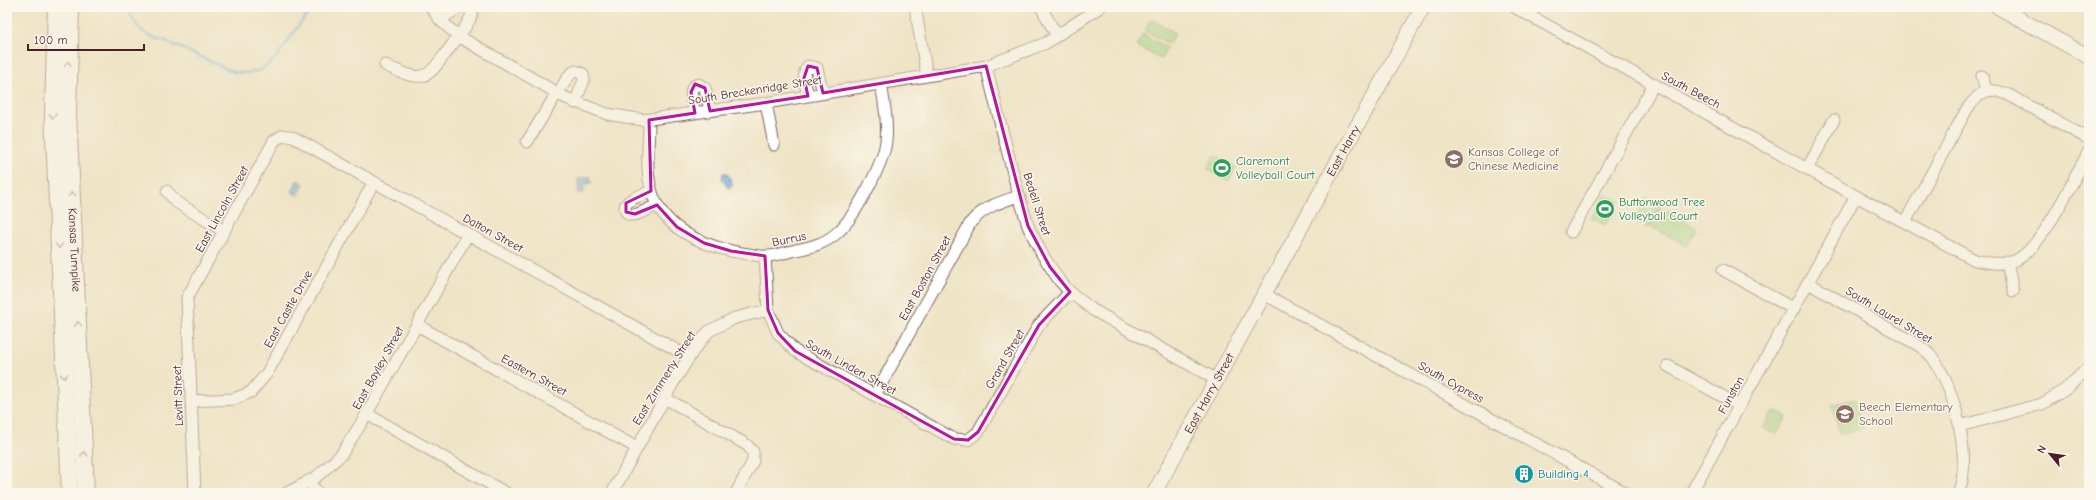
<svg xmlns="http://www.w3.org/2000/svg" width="2096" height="500" font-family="'Comic Neue',sans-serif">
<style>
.green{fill:#9bd386;stroke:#727958}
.water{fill:#62a8d8;stroke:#566482}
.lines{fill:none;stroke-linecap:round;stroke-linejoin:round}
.stream{stroke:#62a8d8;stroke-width:2.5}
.minor-casing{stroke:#836461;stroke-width:13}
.major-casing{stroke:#836461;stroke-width:16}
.highway-casing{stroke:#836461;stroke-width:18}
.minor{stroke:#fff;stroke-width:11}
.major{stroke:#fff;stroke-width:14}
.highway{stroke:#fff;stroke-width:16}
.oneway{stroke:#ae9aa0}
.marked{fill:none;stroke:#b5179e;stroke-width:3;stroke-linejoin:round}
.labels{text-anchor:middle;stroke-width:3;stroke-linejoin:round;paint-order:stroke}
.street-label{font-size:12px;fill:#4a1f2b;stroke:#fbf7ec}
.education-label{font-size:12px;fill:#785e54;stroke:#fbf7ec;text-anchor:start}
.leisure-label{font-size:12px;fill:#27864d;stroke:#fbf7ec;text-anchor:start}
.culture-label{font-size:12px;fill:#0d838f;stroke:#fbf7ec;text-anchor:start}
</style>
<rect width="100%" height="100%" fill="#fbf7ec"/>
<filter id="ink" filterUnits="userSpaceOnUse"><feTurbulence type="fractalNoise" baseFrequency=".025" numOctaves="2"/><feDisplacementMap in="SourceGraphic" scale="8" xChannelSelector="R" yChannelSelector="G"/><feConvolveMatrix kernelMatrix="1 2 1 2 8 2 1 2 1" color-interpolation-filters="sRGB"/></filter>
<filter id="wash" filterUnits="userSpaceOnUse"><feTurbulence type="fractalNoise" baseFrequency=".012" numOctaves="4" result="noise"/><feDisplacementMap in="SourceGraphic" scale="16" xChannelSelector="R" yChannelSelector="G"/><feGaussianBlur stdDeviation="0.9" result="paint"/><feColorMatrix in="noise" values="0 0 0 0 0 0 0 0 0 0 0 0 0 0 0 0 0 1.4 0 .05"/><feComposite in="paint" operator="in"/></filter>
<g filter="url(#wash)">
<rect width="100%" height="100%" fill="#eee4c6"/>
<path class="green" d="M1151,19L1175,33L1169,44L1145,31Z
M1143,34L1167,48L1161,59L1136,46Z
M1215,155L1236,167L1229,181L1207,169Z
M1605,194L1619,201L1605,225L1591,218Z
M1646,198L1660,205L1648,228L1634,221Z
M1660,208L1697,228L1687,246L1650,226Z
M1855,399L1863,428L1840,435L1832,405Z
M1774,410L1787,417L1776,435L1763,428Z"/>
<path class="water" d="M723,173H727L733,185L728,188L722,179Z
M590,176L592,183L584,185V193H578V179Z
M297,180L304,184L298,196L292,192Z"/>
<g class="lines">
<path class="stream" d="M129,7C132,26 145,36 163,40L234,72C240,72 247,74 253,72C282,66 293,22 317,7
M7,19L14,7"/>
</g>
</g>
<g filter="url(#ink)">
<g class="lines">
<defs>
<path id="minor" d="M431,7L440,20L458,36L566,98L607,114L643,120L766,103L986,66L1046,43L1100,7
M915,7L927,76
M1041,7L1057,36
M1514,7L1856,196L1975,260C1987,263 1998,265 2011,262C2040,255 2074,178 2089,151
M440,20L459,7
M385,65C427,85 426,79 452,45C459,35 468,26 472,14L469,7
M986,66L1016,185L1028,226L1042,254L1059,280L1070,292L1093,310L1217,380
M1982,76L1986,90
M808,96C806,86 801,75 808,66L817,68L823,93
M766,103L774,145
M695,113C693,104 686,87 698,84L705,88L710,111
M649,120C649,145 644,174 654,198C669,234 712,249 748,254C755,255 763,257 769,256C778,255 787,252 796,250C812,247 827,243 839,231C855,216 884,163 886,141C888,122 884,102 881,84
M527,142L557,93C564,87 567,73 576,71L583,74L584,80L575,103
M1807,169L1834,120
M167,191L176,202L224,231
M651,191C644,194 634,197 628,202C622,207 626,216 633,215C641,214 650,208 657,205
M1905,222L1967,109C1980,92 1986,86 2007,94L2089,139
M1571,232L1654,84
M765,256L768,310L778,333L795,351L954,439L968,440L978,432L1039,325L1070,292
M2007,262L2013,291
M1723,270L1794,309
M1808,283L1918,345C1923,349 1929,353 1932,357C1954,385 1973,460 1958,493
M1264,294L1626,493
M417,325L637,448
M1668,366L1740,406
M875,395L971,222C984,207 1000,202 1019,196
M665,398L747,445L753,452V461L736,493
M192,401L234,399L251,392L267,373L374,182
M367,414L506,493
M1960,426L2042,404L2066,389L2089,367
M308,481L318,493
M195,493L187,298L274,141L283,135L293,137L689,357
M287,493L315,478L341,455L362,422L468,234
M612,493L673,383L693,351L709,331L735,318L768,310
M1691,493L1856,196"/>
<g id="major">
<path d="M1998,7L2089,57"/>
<path id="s1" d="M1154,493L1423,7"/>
</g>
<g id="highway">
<path d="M56,7L53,113L70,493"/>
<path id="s2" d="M71,7L68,114L86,493"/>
</g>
</defs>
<use href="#minor" class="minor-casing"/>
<use href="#major" class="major-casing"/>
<use href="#highway" class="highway-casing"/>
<use href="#minor" class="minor"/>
<use href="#major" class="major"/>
<use href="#highway" class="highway"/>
</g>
<defs><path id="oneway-chevron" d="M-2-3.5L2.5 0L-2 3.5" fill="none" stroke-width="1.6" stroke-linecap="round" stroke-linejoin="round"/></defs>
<g class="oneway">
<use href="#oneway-chevron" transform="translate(68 64) rotate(-90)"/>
<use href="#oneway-chevron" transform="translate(53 116) rotate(88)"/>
<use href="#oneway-chevron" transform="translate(72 194) rotate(-93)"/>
<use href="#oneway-chevron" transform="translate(59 246) rotate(88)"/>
<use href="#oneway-chevron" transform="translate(78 324) rotate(-93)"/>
<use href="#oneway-chevron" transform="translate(64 376) rotate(88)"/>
<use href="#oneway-chevron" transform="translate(84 454) rotate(-93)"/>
</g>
</g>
<path d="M0 0H2096V500H0ZM808,66L817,68L823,93L986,66L1028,226L1050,267L1070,292L1039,325L978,432L968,440L954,439L795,351L778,333L768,310L765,256L731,251L704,243L677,227L657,205L635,214L626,212V203L651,191L649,120L695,113L691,92L695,84L705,88L710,111L808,96L804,78Z" fill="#eee4c6" fill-opacity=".55" fill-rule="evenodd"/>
<path class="marked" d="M808,66L817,68L823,93L986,66L1028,226L1050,267L1070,292L1039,325L978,432L968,440L954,439L795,351L778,333L768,310L765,256L731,251L704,243L677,227L657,205L635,214L626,212V203L651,191L649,120L695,113L691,92L695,84L705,88L710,111L808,96L804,78Z"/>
<defs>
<symbol id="school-disc" viewBox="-11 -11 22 22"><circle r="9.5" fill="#8d6e63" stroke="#fbf7ec"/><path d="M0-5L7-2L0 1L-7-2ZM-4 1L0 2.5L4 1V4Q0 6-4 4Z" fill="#fff"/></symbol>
<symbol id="stadium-disc" viewBox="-11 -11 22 22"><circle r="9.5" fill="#2e9e5b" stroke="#fbf7ec"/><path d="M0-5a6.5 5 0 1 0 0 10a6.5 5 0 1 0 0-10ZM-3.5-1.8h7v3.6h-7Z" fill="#fff"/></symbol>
<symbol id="building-disc" viewBox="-11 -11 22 22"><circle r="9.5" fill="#0f9aa8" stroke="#fbf7ec"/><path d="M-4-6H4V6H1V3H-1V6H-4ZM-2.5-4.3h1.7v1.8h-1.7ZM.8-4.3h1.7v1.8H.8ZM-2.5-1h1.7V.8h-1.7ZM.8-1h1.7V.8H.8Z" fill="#fff"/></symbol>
</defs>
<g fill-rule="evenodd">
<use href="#school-disc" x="1443" y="148" width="22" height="22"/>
<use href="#stadium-disc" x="1211" y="157" width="22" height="22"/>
<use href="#stadium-disc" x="1594" y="198" width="22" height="22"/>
<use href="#school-disc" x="1834" y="403" width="22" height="22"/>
<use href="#building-disc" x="1513" y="463" width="22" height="22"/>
</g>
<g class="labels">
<g class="street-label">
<text transform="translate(755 90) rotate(-9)" y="4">South Breckenridge Street</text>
<text transform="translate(1691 90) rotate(28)" y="4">South Beech</text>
<text dy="4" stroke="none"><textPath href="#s1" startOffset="391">East Harry</textPath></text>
<text transform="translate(1037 204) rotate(72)" y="4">Bedell Street</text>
<text transform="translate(222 209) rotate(-61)" y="4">East Lincoln Street</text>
<text transform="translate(493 233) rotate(29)" y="4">Dalton Street</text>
<text transform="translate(789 239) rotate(-12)" y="4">Burrus</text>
<text dy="4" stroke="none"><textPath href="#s2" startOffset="243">Kansas Turnpike</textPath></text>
<text transform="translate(925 278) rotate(-61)" y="4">East Boston Street</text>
<text transform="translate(288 309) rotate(-61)" y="4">East Castle Drive</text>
<text transform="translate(1889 315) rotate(31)" y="4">South Laurel Street</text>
<text transform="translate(1005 359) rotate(-60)" y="4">Grand Street</text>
<text transform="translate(851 367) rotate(29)" y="4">South Linden Street</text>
<text transform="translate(378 368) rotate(-61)" y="4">East Bayley Street</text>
<text transform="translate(534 375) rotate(29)" y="4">Eastern Street</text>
<text transform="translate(664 378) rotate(-58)" y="4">East Zimmerly Street</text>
<text transform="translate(1451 382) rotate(29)" y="4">South Cypress</text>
<text dy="4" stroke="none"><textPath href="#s1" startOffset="114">East Harry Street</textPath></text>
<text transform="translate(1731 395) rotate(-61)" y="4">Funston</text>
<text transform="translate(178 396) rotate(-92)" y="4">Levitt Street</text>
</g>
<g class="education-label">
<text x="1468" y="156">Kansas College of<tspan x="1468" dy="14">Chinese Medicine</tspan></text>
<text x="1859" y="411">Beech Elementary<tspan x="1859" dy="14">School</tspan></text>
</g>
<g class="leisure-label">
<text x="1236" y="165">Claremont<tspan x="1236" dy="14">Volleyball Court</tspan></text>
<text x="1619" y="206">Buttonwood Tree<tspan x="1619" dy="14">Volleyball Court</tspan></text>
</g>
<g class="culture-label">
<text x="1538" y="478">Building 4</text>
</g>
</g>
<rect width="2096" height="500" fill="none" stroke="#fbf7ec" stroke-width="24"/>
<g transform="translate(2050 454) rotate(299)" stroke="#fbf7ec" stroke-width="3" paint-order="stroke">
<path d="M0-3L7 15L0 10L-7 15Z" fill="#4a1f2b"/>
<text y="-6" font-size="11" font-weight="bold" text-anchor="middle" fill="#4a1f2b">N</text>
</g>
<path d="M28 44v6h116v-6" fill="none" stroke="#4a1f2b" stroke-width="2"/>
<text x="34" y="44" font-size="12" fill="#4a1f2b" stroke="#fbf7ec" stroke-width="3" paint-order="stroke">100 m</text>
</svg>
